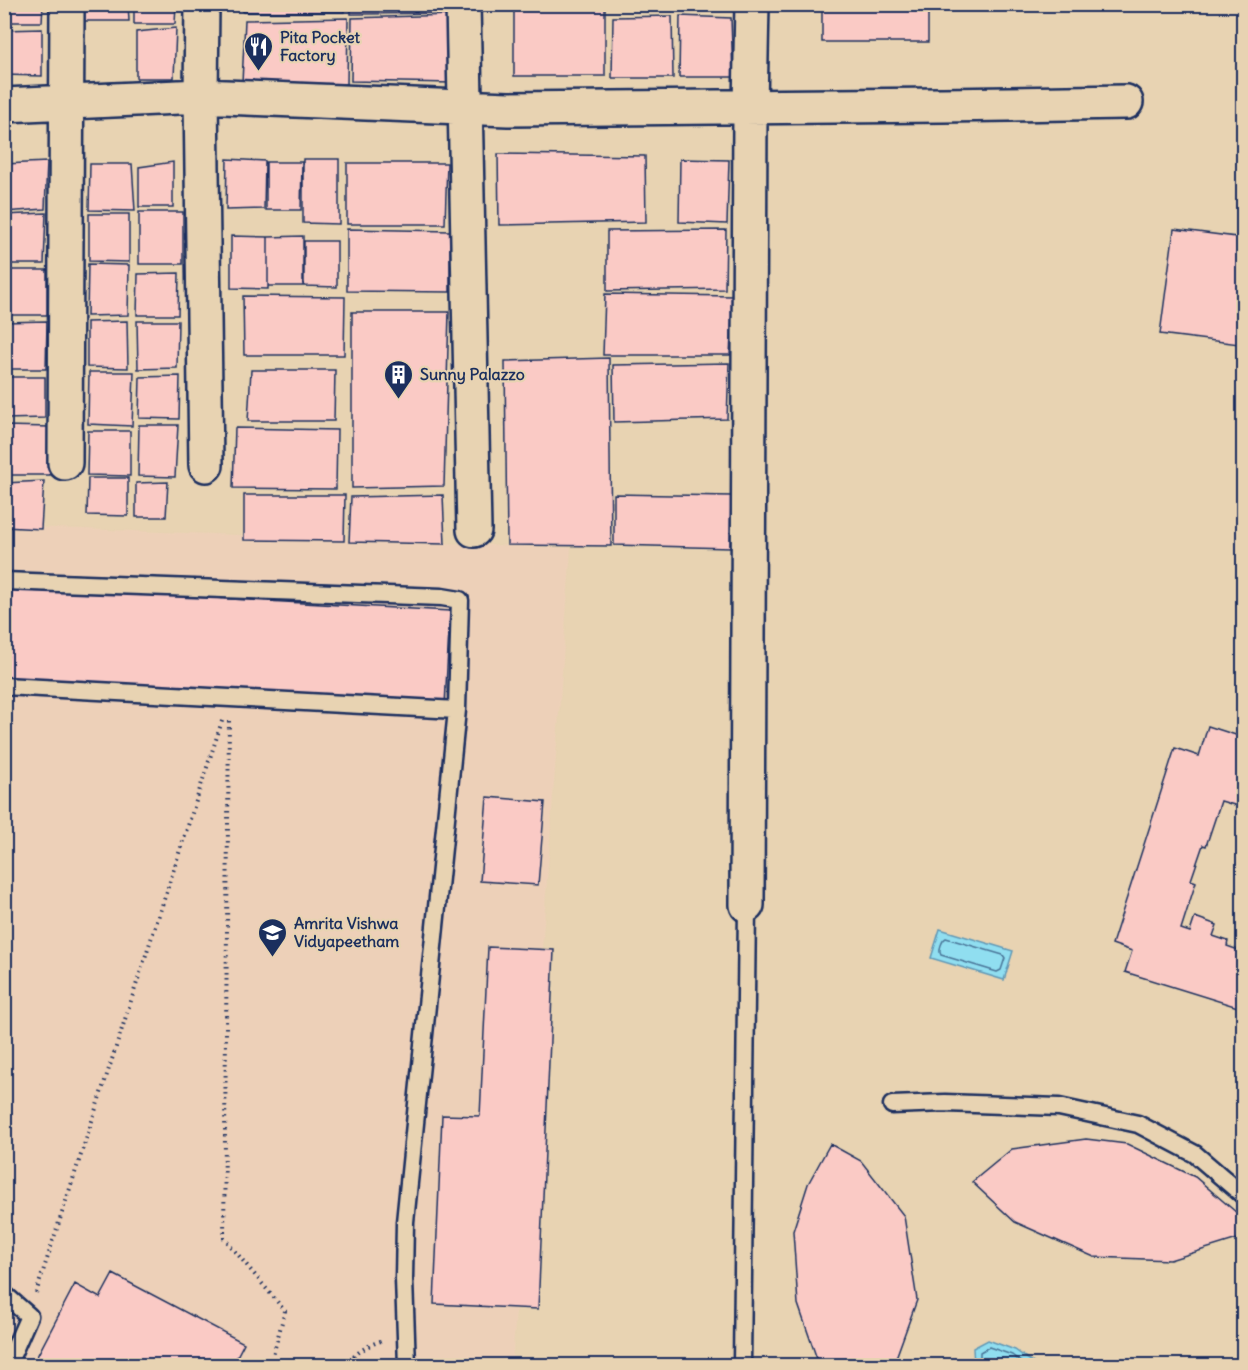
<svg xmlns="http://www.w3.org/2000/svg" width="1248" height="1370" font-family="Delius,sans-serif">
<style>
.built{fill:#edd0b8}
.water{fill:#90def0;stroke:#6198b6;stroke-width:1.5}
.lines{fill:none;stroke-linecap:round;stroke-linejoin:round}
.shore{stroke:#4a7598;stroke-width:1.5}
.building{fill:#facac5;stroke:#1b2f5e;stroke-width:1.5}
.service-casing{stroke:#1b2f5e;stroke-width:21}
.minor-casing{stroke:#1b2f5e;stroke-width:38}
.path{stroke:#1b2f5e;stroke-width:4;stroke-dasharray:1.5 4.5;stroke-linecap:butt}
.service{stroke:#e8d3b2;stroke-width:16}
.minor{stroke:#e8d3b2;stroke-width:33}
.labels{text-anchor:middle;stroke-width:4.5;stroke-linejoin:round;paint-order:stroke}
.poi-label{font-size:16px;font-weight:bold;fill:#1b2f5e;stroke:#e8d3b2;text-anchor:start}
</style>
<rect width="100%" height="100%" fill="#e8d3b2"/>
<filter id="ink" filterUnits="userSpaceOnUse"><feTurbulence type="fractalNoise" baseFrequency=".0167" numOctaves="2"/><feDisplacementMap in="SourceGraphic" scale="12" xChannelSelector="R" yChannelSelector="G"/><feConvolveMatrix kernelMatrix="1 2 1 2 8 2 1 2 1" color-interpolation-filters="sRGB"/></filter>
<g filter="url(#ink)">
<path class="built" d="M5,526L571,548L512,1365L5,1366Z"/>
<path class="water" d="M940,929L1013,951L1004,980L931,958Z
M988,1340L1015,1350L1036,1365H974L973,1348Z"/>
<g class="lines">
<path class="shore" d="M946,938L1003,955L1005,958L1001,970L997,972L941,955C938,950 942,940 946,938Z
M980,1366V1352L989,1347L1012,1355L1026,1366"/>
</g>
<path class="building" d="M4,4H43L42,22H4Z
M84,4H128L129,21H84Z
M134,4H176L175,24H134Z
M243,4H344V12H243Z
M351,4H455V13L351,14Z
M514,4H605V76H514Z
M612,4H726V10L612,7Z
M822,4H928V42H822Z
M452,15L453,83L351,81L352,18Z
M672,16L673,78H612L613,17Z
M680,16L731,18L733,77H679Z
M348,18L347,84L242,83L245,20Z
M176,28L174,78H136V32Z
M42,29V76L4,75V30Z
M498,154L645,156L646,222L499,225Z
M227,159L265,161L264,209L226,210Z
M303,159H339V224L303,223Z
M680,159L729,160L727,224L679,222Z
M47,162L45,209L4,212V164Z
M173,162V207H139V167Z
M266,162H302L301,210H266Z
M347,163H447L445,224H347Z
M90,164H132L135,211L89,210Z
M139,212H183V264H139Z
M46,213L44,264H4V215Z
M89,214H129V262L89,261Z
M347,229L450,231V292L347,291Z
M1174,229L1244,238V312L1239,344L1160,334Z
M726,230L725,289L607,291V231Z
M231,236L268,237V289L231,288Z
M303,236V286H268V237Z
M304,241H337V287L304,286Z
M88,264L129,265L128,315L87,316Z
M4,270H47V315H4Z
M179,273L178,315H137L138,274Z
M605,294L733,296L730,355H603Z
M243,296L345,297L344,355H244Z
M352,312H449L444,486L352,488Z
M47,321L46,369H4V322Z
M127,321L128,368L87,367V322Z
M137,321H178L177,368L138,369Z
M609,358L611,546L507,545L505,361Z
M729,363L727,419L614,422L613,365Z
M251,370H335L334,421H248Z
M89,372H134L132,426L88,424Z
M180,376L179,419L139,418L140,377Z
M4,377H45V418L4,419Z
M139,425H178L175,477L138,476Z
M4,426L51,427L50,475H4Z
M235,428L337,430L336,489L233,488Z
M88,431H130V476L87,475Z
M88,478H128V516L87,515Z
M44,481L41,529L4,527V483Z
M168,482L166,517H136V483Z
M614,494L731,496L730,548L614,545Z
M244,495H345L344,541L244,540Z
M443,495L445,544L349,542L351,497Z
M12,587L450,611L445,705L6,681Z
M1208,726L1242,737L1239,744L1244,746V808L1221,801L1206,846L1203,845L1191,880L1196,882L1181,929L1190,932L1195,917L1217,925L1213,936L1228,941L1227,946L1244,952V1009L1125,972L1132,951L1112,944L1175,748L1199,756Z
M487,797L545,802L538,885L480,881Z
M488,947L554,950L538,1309L434,1304L442,1115L480,1116Z
M1086,1139L1127,1144L1195,1177L1244,1219V1237L1170,1260L1094,1257L1015,1222L972,1182L1012,1149Z
M830,1144L861,1161L904,1216L917,1300L893,1366H821L818,1362L798,1304L793,1231L808,1184Z
M113,1274L244,1343L232,1366H32L75,1284L100,1298Z"/>
<g class="lines">
<defs>
<path id="service" d="M4,581L442,597L460,600L457,710L405,1222L404,1279L407,1366
M4,686L457,710
M892,1105L945,1103L1059,1107L1138,1124L1195,1154L1244,1196
M4,1294L29,1316L7,1366
M742,1366L747,905"/>
<path id="minor" d="M202,4L201,96L206,465
M463,4L474,530
M4,105L201,96L508,109L943,105L1126,102
M65,463L67,4
M747,905L750,106L752,4"/>
</defs>
<use href="#service" class="service-casing"/>
<use href="#minor" class="minor-casing"/>
<path class="path" d="M229,721L224,1238L285,1311L270,1366
M36,1293L223,718
M346,1366C355,1352 370,1344 384,1340"/>
<use href="#service" class="service"/>
<use href="#minor" class="minor"/>
</g>
</g>
<defs>
<symbol id="restaurant-pin" viewBox="-11 -11 22 30"><path d="M0 17L-7.5 6A9.5 9.5 0 1 1 7.5 6Z" fill="#1b2f5e" stroke="#e8d3b2"/><path d="M-5-6h1v4h1v-4h1v4h1v-4h1v5L-1.5 .5V6h-2V.5L-5-1ZM5-6V6H3V1.5H1.5Q1.5-4 5-6Z" fill="#fff"/></symbol>
<symbol id="building-pin" viewBox="-11 -11 22 30"><path d="M0 17L-7.5 6A9.5 9.5 0 1 1 7.5 6Z" fill="#1b2f5e" stroke="#e8d3b2"/><path d="M-4-6H4V6H1V3H-1V6H-4ZM-2.5-4.3h1.7v1.8h-1.7ZM.8-4.3h1.7v1.8H.8ZM-2.5-1h1.7V.8h-1.7ZM.8-1h1.7V.8H.8Z" fill="#fff"/></symbol>
<symbol id="university-pin" viewBox="-11 -11 22 30"><path d="M0 17L-7.5 6A9.5 9.5 0 1 1 7.5 6Z" fill="#1b2f5e" stroke="#e8d3b2"/><path d="M0-5L7-2L0 1L-7-2ZM-4 1L0 2.5L4 1V4Q0 6-4 4Z" fill="#fff"/></symbol>
</defs>
<g fill-rule="evenodd">
<use href="#restaurant-pin" x="242" y="30" width="33" height="45"/>
<use href="#building-pin" x="382" y="358" width="33" height="45"/>
<use href="#university-pin" x="256" y="916" width="33" height="45"/>
</g>
<g class="labels">
<g class="poi-label">
<text x="280" y="43">Pita Pocket<tspan x="280" dy="18">Factory</tspan></text>
<text x="420" y="380">Sunny Palazzo</text>
<text x="294" y="929">Amrita Vishwa<tspan x="294" dy="18">Vidyapeetham</tspan></text>
</g>
</g>
<rect width="1248" height="1370" fill="none" stroke="#e8d3b2" stroke-width="24"/>
<rect x="12" y="12" width="1224" height="1346" fill="none" stroke="#1b2f5e" stroke-width="2" filter="url(#ink)"/>
</svg>
